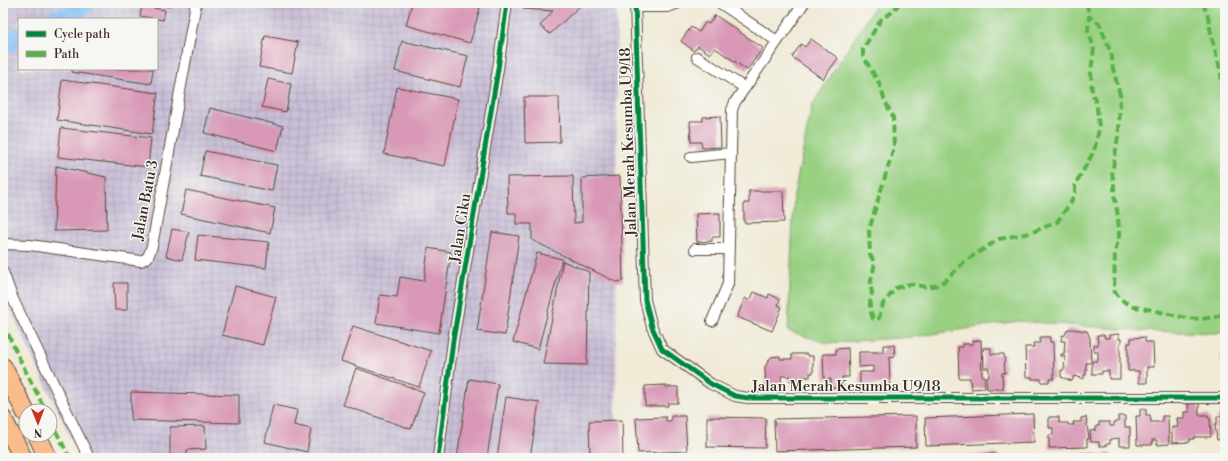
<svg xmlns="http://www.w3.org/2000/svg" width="1228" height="461" font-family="'Libre Bodoni',serif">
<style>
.industrial{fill:url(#industrial-grid);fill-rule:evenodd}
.grass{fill:#99d082;stroke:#6a7d50}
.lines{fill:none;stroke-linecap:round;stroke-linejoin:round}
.river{stroke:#84bdf5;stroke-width:18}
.building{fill:#d898b6}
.minor-casing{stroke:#56473a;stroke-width:12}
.motorway-casing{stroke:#56473a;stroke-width:20}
.minor{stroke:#fff;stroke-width:10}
.motorway{stroke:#f9bc8a;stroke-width:18}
.quiet{stroke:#57b245;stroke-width:4;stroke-dasharray:8 4;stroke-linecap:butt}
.cycleway-casing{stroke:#f6f6f2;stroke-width:8}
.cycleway{stroke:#00873e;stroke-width:5}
.labels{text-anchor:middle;stroke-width:3;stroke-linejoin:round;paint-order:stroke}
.street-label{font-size:15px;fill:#3b2a1e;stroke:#f6f6f2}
</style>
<defs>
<pattern id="industrial-grid" width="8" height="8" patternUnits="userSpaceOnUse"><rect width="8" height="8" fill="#c9bfd7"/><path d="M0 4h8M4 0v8" fill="none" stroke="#aea4b8"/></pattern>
</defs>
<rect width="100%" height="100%" fill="#f6f6f2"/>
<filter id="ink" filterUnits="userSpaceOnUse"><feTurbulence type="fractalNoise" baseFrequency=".025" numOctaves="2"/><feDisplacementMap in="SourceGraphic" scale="8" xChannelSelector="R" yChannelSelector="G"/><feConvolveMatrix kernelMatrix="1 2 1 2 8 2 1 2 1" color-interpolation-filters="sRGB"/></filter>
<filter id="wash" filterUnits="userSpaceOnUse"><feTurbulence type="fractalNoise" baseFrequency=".012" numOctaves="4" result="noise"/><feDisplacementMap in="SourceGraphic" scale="16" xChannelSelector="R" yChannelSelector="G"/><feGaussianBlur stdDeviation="0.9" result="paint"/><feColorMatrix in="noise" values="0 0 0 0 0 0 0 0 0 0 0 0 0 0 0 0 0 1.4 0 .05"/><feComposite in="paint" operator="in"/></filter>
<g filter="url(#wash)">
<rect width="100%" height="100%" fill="#f0ead6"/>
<path class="industrial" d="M3,3H617L616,458H80L3,294ZM19,19H157V69H19Z"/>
<path class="grass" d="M877,3H1225V329L1217,333L1144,331L1019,321L912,337L827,343L788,331L794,195L812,105Z"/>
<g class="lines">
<path class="river" d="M53,19C72,14 72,18 87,3
M3,48L19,36"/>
</g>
<g id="blocks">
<path class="building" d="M153,3H170V7Z
M412,3H464L480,8L470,43L406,25Z
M523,3H583L550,34L540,26L553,11L523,9Z
M142,6L165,10L163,20L140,16Z
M715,15L763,48L747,70L715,48L710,54L698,46L694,51L681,41L691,27L699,32L706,22L709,24Z
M265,36L298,42L292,73L259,67Z
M811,39L838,58L823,79L792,57L801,44L805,47Z
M402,41L468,56L460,87L395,71Z
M72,69H153L151,84L72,72Z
M268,79L291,84L286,112L262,107Z
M62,80L158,93L152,134L57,120Z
M397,87L458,99L445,166L384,154Z
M524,97H559L560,142L525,143Z
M210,108L283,126L277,151L204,133Z
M720,116L721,147L702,148L701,142H691L690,121H703V117Z
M61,128L151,138L148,167L58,157Z
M205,151L277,165L272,191L200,176Z
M56,166L106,177L107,230L54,231Z
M573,176L574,223L582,222V178L620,176L623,281L616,282L532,240V224H516V213H508L507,177Z
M186,190L275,208L270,233L181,214Z
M749,191H783L784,222L744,223V203H749Z
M720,213V237H712V241L697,242L696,214Z
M172,229L189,232L182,260L166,256Z
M492,232L519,236L505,335L477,331Z
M198,235L269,242L266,268L195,260Z
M428,248L451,252L439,333L376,323L380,295L397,297L400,277L424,281Z
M537,253L562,259L538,349L513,342Z
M563,261L589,272L587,365L543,364Z
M114,283H127V310H115Z
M235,286L276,297L263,345L222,335Z
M754,292L768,298L769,294L780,299L778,305L782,307L772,331L737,317L745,298L750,301Z
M353,326L431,351L419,387L341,361Z
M1068,329H1072L1087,331L1090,338L1091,363H1086V375H1084V379L1074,376L1072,381L1061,377V370H1064L1065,357L1061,356V354H1064L1065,341H1061L1062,335L1064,336Z
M1119,334V339H1121V343H1120V379H1109V371H1102V374H1092V361H1098V352H1094V345H1098L1097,335H1104L1105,338H1109V335Z
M1040,337H1050V342H1053L1054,379H1049V382H1041V379H1032V377H1026L1025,347H1034L1033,343H1040Z
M1145,337V342H1153L1154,367H1147V383H1139V371H1128V343H1131V338Z
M981,340L982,376H984L985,388L971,389L970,378H959L958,347H963V344H973V341Z
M883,345H894L895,357L889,358L890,384L860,385V372H873V366L859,367V352H883Z
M848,348L849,377H842L843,388H831V379H824L823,354H836V349Z
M983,348H991V354H1004L1005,373H1002L1003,389H987L986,377H989V368H984Z
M792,354H807L808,356H813V373H810V377H802V380L790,381V376H781L782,390H766L765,367L771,357L780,356V359H792Z
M1221,354H1225V363L1221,362Z
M356,368L424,392L411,429L343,405Z
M469,379L498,384L487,458H457Z
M666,385V387H678V403H668V406H645V386Z
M131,392L239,395V423L131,420Z
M506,397L539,402L530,458H497Z
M1199,403V415H1208V418H1210L1211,437H1194V439H1190V442L1172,443V427H1178L1177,418H1184V412H1189L1188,404Z
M273,405L297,410L294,425L311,429L307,452L265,442Z
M1222,405H1225V439L1217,440L1215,424H1217V416H1222Z
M1140,409H1146V415H1150L1151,422H1162V416H1168L1169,444L1157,445V440H1152V445H1137L1136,416H1140Z
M1033,414L1034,442L926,446L925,418Z
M671,416H685L687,451L638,453L636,418L666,417V421H671Z
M916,416V447L775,451L774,419Z
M1118,416H1125V427H1130V446H1119V438L1110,439V444H1106V446H1099V442H1091L1090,431L1096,430V426H1099V422H1110V426H1114V422H1118Z
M707,417L766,418L765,448L707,447Z
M1049,417H1059V423H1068V425H1074L1073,422H1081V418L1086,417L1089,439H1087V447L1049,448V435H1053V428H1049Z
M622,420L623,458H590L589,421Z
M205,426L206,449L187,450V458H170V427Z
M1082,453H1097V456L1104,455V453H1111V458H1082Z
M996,454L997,458H965L964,455Z
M897,455V458H874V456Z"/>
</g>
</g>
<g filter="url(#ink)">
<use href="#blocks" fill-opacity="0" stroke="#56473a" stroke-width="1"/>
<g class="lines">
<defs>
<path id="minor" d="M635,3L645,300L652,327L662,349L711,384L735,396L748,398H1225
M720,3L777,41
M636,7H667L679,3
M697,57L745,88
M691,157L731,153
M3,244L30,245L141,261L148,257L152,246L196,3
M695,249H729
M3,272L12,297L89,458
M712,321L728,284L732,110L735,102L804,3
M438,458L453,341L498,69L507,3"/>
<path id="motorway" d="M3,367L26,413
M3,419L23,458
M37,435L48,458"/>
</defs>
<use href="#minor" class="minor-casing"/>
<use href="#motorway" class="motorway-casing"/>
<use href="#minor" class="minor"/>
<use href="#motorway" class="motorway"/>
<path class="quiet" d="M900,3L891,13L882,18L863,49V56L879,83L885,101L893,117L894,147L869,230L870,255L875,263L870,285L872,292L870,303V309L873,319L879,318L883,304L896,288L910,284L927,287L937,285L945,281L965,261L999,239L1030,233L1057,222L1071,202L1075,192V185L1094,151L1098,134L1099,127L1097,108L1095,99L1092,94L1091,71L1094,48L1088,30L1089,17L1099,23L1106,40L1112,57V65L1120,95L1119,130L1112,174L1114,183V195L1117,210L1119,228V237L1115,252L1114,291C1118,296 1122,301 1128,304C1134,308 1144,308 1152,310C1179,316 1197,324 1225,314
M1087,3L1089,17
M1203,3L1208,17L1212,39L1220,69L1225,96
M3,323L20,360L46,411
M50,420L70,458"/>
<defs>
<path id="cycleway" d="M635,3L645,300L652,327L662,349L711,384L735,396L748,398H1225
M438,458L453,341L498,69L507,3"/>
</defs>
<use href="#cycleway" class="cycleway-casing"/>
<use href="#cycleway" class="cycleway"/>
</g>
</g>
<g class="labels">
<g class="street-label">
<text transform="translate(628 142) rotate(-92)" y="5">Jalan Merah Kesumba U9/18</text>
<text transform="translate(145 200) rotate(-79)" y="5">Jalan Batu 3</text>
<text transform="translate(460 228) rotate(-81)" y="5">Jalan Ciku</text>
<text x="846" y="391">Jalan Merah Kesumba U9/18</text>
</g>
</g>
<rect width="1228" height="461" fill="none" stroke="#f6f6f2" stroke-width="16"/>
<rect x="18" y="18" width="140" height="52" fill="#f6f6f2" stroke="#aba49d"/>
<rect x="26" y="31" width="20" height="6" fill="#00873e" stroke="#aba49d"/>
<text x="54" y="38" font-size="12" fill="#3b2a1e">Cycle path</text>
<rect x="26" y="51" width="20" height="6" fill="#57b245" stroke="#aba49d"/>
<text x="54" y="58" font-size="12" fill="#3b2a1e">Path</text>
<g transform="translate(38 423) rotate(179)"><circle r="19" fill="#f6f6f2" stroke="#aba49d"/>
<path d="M0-3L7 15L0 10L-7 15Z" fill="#c8321e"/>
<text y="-6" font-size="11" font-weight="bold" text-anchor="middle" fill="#3b2a1e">N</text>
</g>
</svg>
